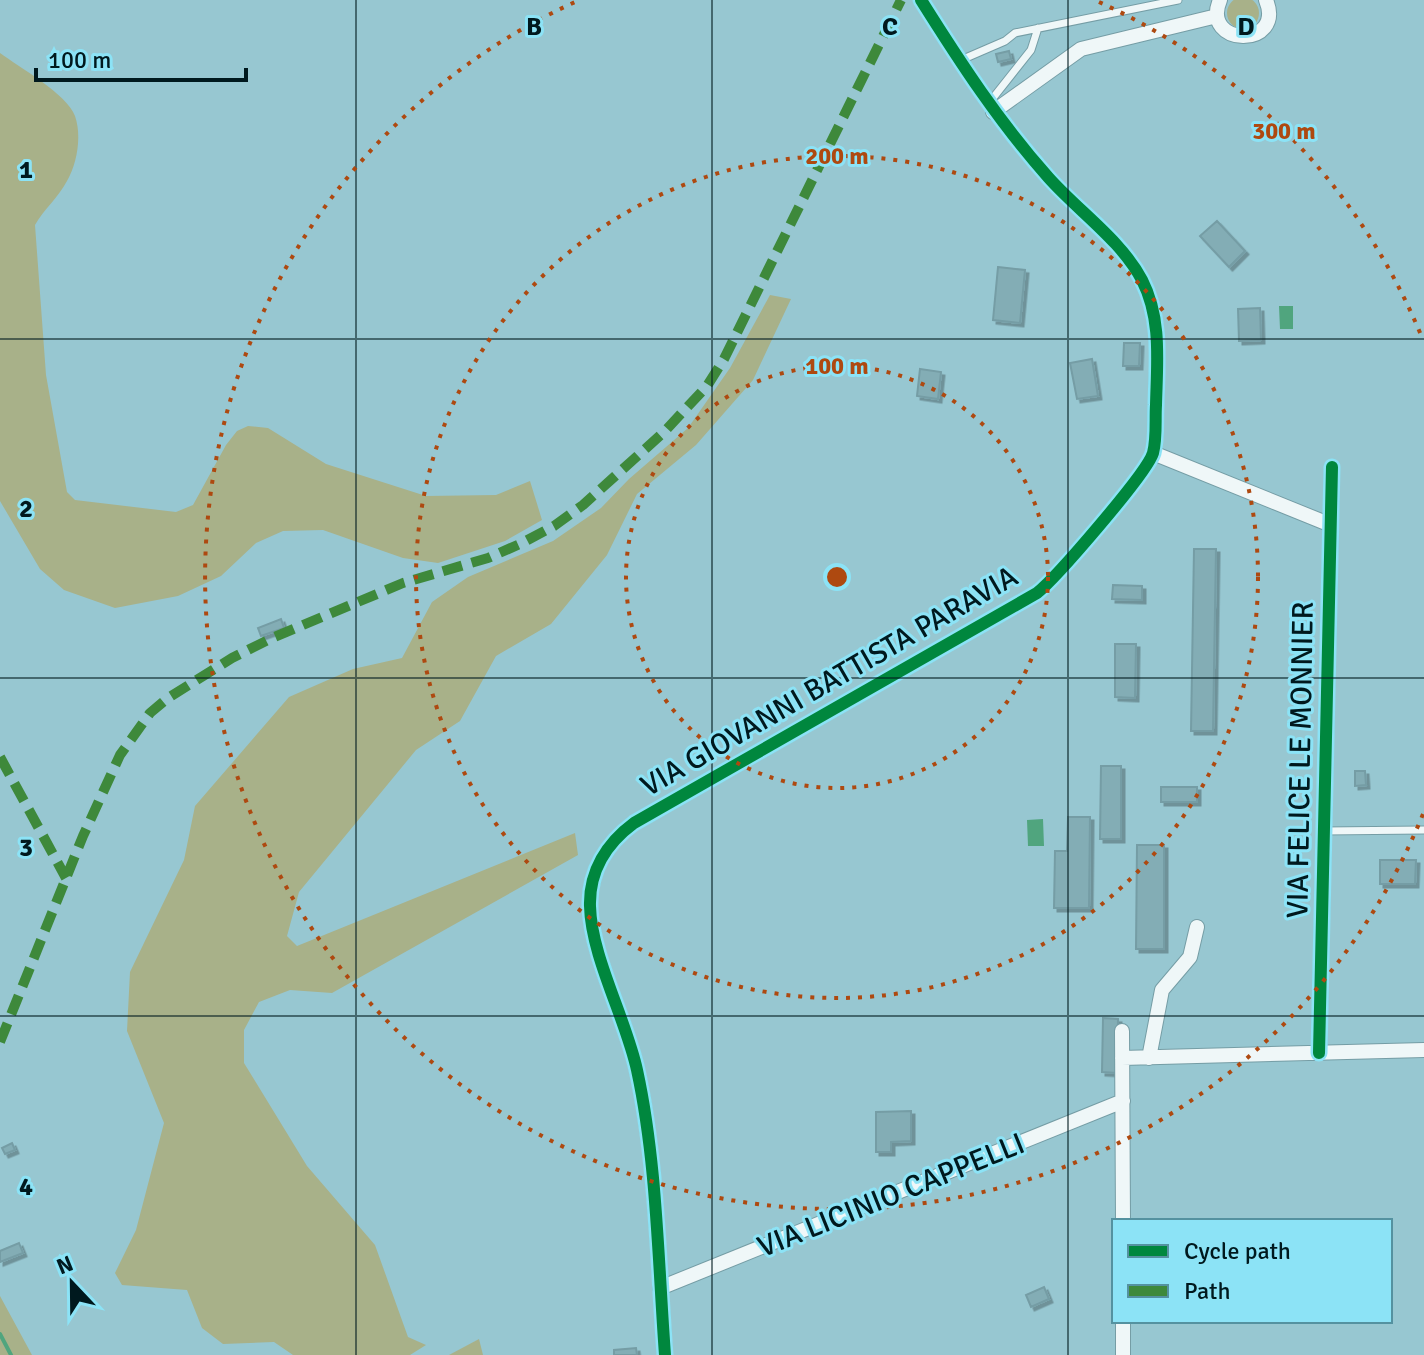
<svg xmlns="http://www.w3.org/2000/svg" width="1424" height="1355" font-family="Signika,sans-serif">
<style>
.green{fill:#a8b189}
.water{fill:#50a57e}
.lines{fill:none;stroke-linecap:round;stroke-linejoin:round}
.stream{stroke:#50a57e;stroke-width:4}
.building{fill:#83adb5;stroke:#759da5;stroke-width:2;filter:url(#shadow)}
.lane-casing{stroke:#759da5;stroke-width:9}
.street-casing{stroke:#759da5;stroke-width:16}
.lane{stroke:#eff7f8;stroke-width:7}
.street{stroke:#eff7f8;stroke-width:14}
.quiet{stroke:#3e893b;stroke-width:10;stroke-dasharray:20 10;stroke-linecap:butt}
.cycleway-casing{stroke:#8ce3f6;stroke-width:17}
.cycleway{stroke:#00873e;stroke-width:12}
.grid{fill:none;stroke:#00191e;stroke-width:2;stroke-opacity:0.55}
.ring{fill:none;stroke:#ae4910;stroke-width:4;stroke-dasharray:4 8}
.labels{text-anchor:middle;stroke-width:6;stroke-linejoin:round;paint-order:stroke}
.street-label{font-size:30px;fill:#00191e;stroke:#8ce3f6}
.grid-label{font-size:26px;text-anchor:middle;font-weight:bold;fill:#00191e;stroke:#8ce3f6;stroke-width:6;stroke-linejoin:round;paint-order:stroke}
.centre{fill:#ae4910;stroke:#8ce3f6;stroke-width:4}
.ring-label{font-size:24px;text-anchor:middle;font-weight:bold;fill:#ae4910;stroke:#8ce3f6;stroke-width:6;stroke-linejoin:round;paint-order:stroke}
</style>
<defs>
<filter id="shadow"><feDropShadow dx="3.5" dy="3.5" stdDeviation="0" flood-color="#0004"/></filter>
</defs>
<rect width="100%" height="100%" fill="#97c7d1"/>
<path class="green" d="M1227 13a16 16 0 1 1 32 0a16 16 0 1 1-32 0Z
M0,53C19,67 67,94 75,116C82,136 77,164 67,181C58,198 44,209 35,225L46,375L67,492L75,500L176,512L193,505L226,445L237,431L248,426L268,428L326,464L426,496L496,495L530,481L542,520L505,541L438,563L403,558L323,530L283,531L256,543L221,576L178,596L115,608L64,590L40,569L0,501Z
M770,295L791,299L753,380L696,445L637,494L607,555L551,624L496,656L460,721L416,750L299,892L287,936L297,946L575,833L578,855L332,993L290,990L259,1002L244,1030V1063L307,1166L375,1245L408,1337L426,1345L410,1355H293L274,1342L223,1344L202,1328L187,1290L122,1285L115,1273L136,1230L164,1123L127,1031L130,972L184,860L195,806L289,697L353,669L402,658L432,602L468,577L553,541L601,508L629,479L688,428L730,368Z
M0,1296L32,1355H0Z
M479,1339L483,1355H449Z"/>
<path class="water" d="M1279,306H1293V329H1280Z
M1043,819L1044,846H1028L1027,820Z"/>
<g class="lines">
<path class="stream" d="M0,1334L11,1355"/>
</g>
<path class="building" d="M1009,51L1011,59L998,62L996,54Z
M1217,221L1245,251L1229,267L1200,236Z
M998,267L1025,270L1020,323L993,320Z
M1260,308L1261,340L1239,341L1238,309Z
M1124,343H1140L1139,366H1123Z
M1092,359L1098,396L1077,399L1070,363Z
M920,369L941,372L938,399L917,396Z
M1194,549H1216L1213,731H1191Z
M1113,585L1142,586V600L1112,599Z
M281,619L284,628L261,636L258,628Z
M1115,644H1136L1135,698L1115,697Z
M1101,766H1121V839H1100Z
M1355,771H1365L1366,785L1355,786Z
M1161,787H1197V802H1161Z
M1068,817H1090L1089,908H1054L1055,851H1067Z
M1137,845H1164V949H1136Z
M1380,860H1416L1415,884H1380Z
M1103,1018L1118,1019L1117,1073L1102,1072Z
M911,1111V1141L891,1142V1152H876V1112Z
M12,1143L15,1150L5,1154L2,1148Z
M19,1243L23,1253L0,1262V1251Z
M1044,1287L1049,1299L1031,1307L1026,1295Z
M636,1348L637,1355H614V1350Z"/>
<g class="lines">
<defs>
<path id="lane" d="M961,60L1005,41L1015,33L1178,0
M989,103L1031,50L1038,28
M1324,831L1424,830"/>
<path id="street" d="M1220,0C1200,47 1286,49 1266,0
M993,112L1081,49L1217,16
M1153,453L1331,525
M1122,1031L1123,1221
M1319,1053L1332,467
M1122,1058L1424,1050
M1149,1058L1162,990L1190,957L1197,927
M660,1288L1123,1101
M1123,1321V1355
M665,1355C658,1261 657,1162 637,1070C626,1019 591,956 590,906C589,871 607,843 634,823L1037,593C1056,578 1147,473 1153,453C1157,438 1155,420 1156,405C1157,362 1162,319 1142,280C1121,240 1078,211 1048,177C999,122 960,62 921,0"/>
</defs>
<use href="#lane" class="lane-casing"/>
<use href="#street" class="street-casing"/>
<use href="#lane" class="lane"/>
<use href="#street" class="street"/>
<path class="quiet" d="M0,757L66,878
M0,1042L83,836L120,755L150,713L168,698L232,658L272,638L403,583L488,558L522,543L554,526L583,505L664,432L707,386L724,359L901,0"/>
<defs>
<path id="cycleway" d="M1319,1053L1332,467
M665,1355C658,1261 657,1162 637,1070C626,1019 591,956 590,906C589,871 607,843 634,823L1037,593C1056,578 1147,473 1153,453C1157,438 1155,420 1156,405C1157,362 1162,319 1142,280C1121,240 1078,211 1048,177C999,122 960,62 921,0"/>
</defs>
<use href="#cycleway" class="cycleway-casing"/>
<use href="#cycleway" class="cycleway"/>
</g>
<path class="grid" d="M356,0V1355M712,0V1355M1068,0V1355M0,339H1424M0,678H1424M0,1016H1424"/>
<g class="ring">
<circle cx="837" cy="577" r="211"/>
<circle cx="837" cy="577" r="421"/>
<path d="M1423 814A632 632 0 1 1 575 2M1099 2A632 632 0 0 1 1423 340"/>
</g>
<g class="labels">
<g class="street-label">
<text transform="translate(829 681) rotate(-30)" y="10">VIA GIOVANNI BATTISTA PARAVIA</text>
<text transform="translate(1300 760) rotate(-89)" y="10">VIA FELICE LE MONNIER</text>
<text transform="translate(891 1195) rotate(-22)" y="10">VIA LICINIO CAPPELLI</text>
</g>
</g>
<g class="grid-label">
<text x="534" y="35">B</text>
<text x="890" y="35">C</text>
<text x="1246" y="35">D</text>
<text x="26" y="178">1</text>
<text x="26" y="517">2</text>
<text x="26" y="856">3</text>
<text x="26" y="1195">4</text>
</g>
<circle cx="837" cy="577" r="12" class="centre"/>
<g class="ring-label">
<text x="1284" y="139">300 m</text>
<text x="837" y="164">200 m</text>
<text x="837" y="374">100 m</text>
</g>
<rect x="1112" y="1219" width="280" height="104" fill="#8ce3f6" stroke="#5492a0" stroke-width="2"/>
<rect x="1128" y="1245" width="40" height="12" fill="#00873e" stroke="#5492a0" stroke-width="2"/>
<text x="1184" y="1259" font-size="24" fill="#00191e">Cycle path</text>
<rect x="1128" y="1285" width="40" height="12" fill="#3e893b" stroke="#5492a0" stroke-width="2"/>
<text x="1184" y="1299" font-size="24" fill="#00191e">Path</text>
<g transform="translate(72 1283) rotate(338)" stroke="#8ce3f6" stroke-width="6" paint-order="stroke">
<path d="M0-6L14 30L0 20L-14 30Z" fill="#00191e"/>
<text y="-12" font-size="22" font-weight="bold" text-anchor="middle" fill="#00191e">N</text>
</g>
<path d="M36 68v12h210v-12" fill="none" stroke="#00191e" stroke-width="4"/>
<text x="48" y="68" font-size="24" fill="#00191e" stroke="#8ce3f6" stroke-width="6" paint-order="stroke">100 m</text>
</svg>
